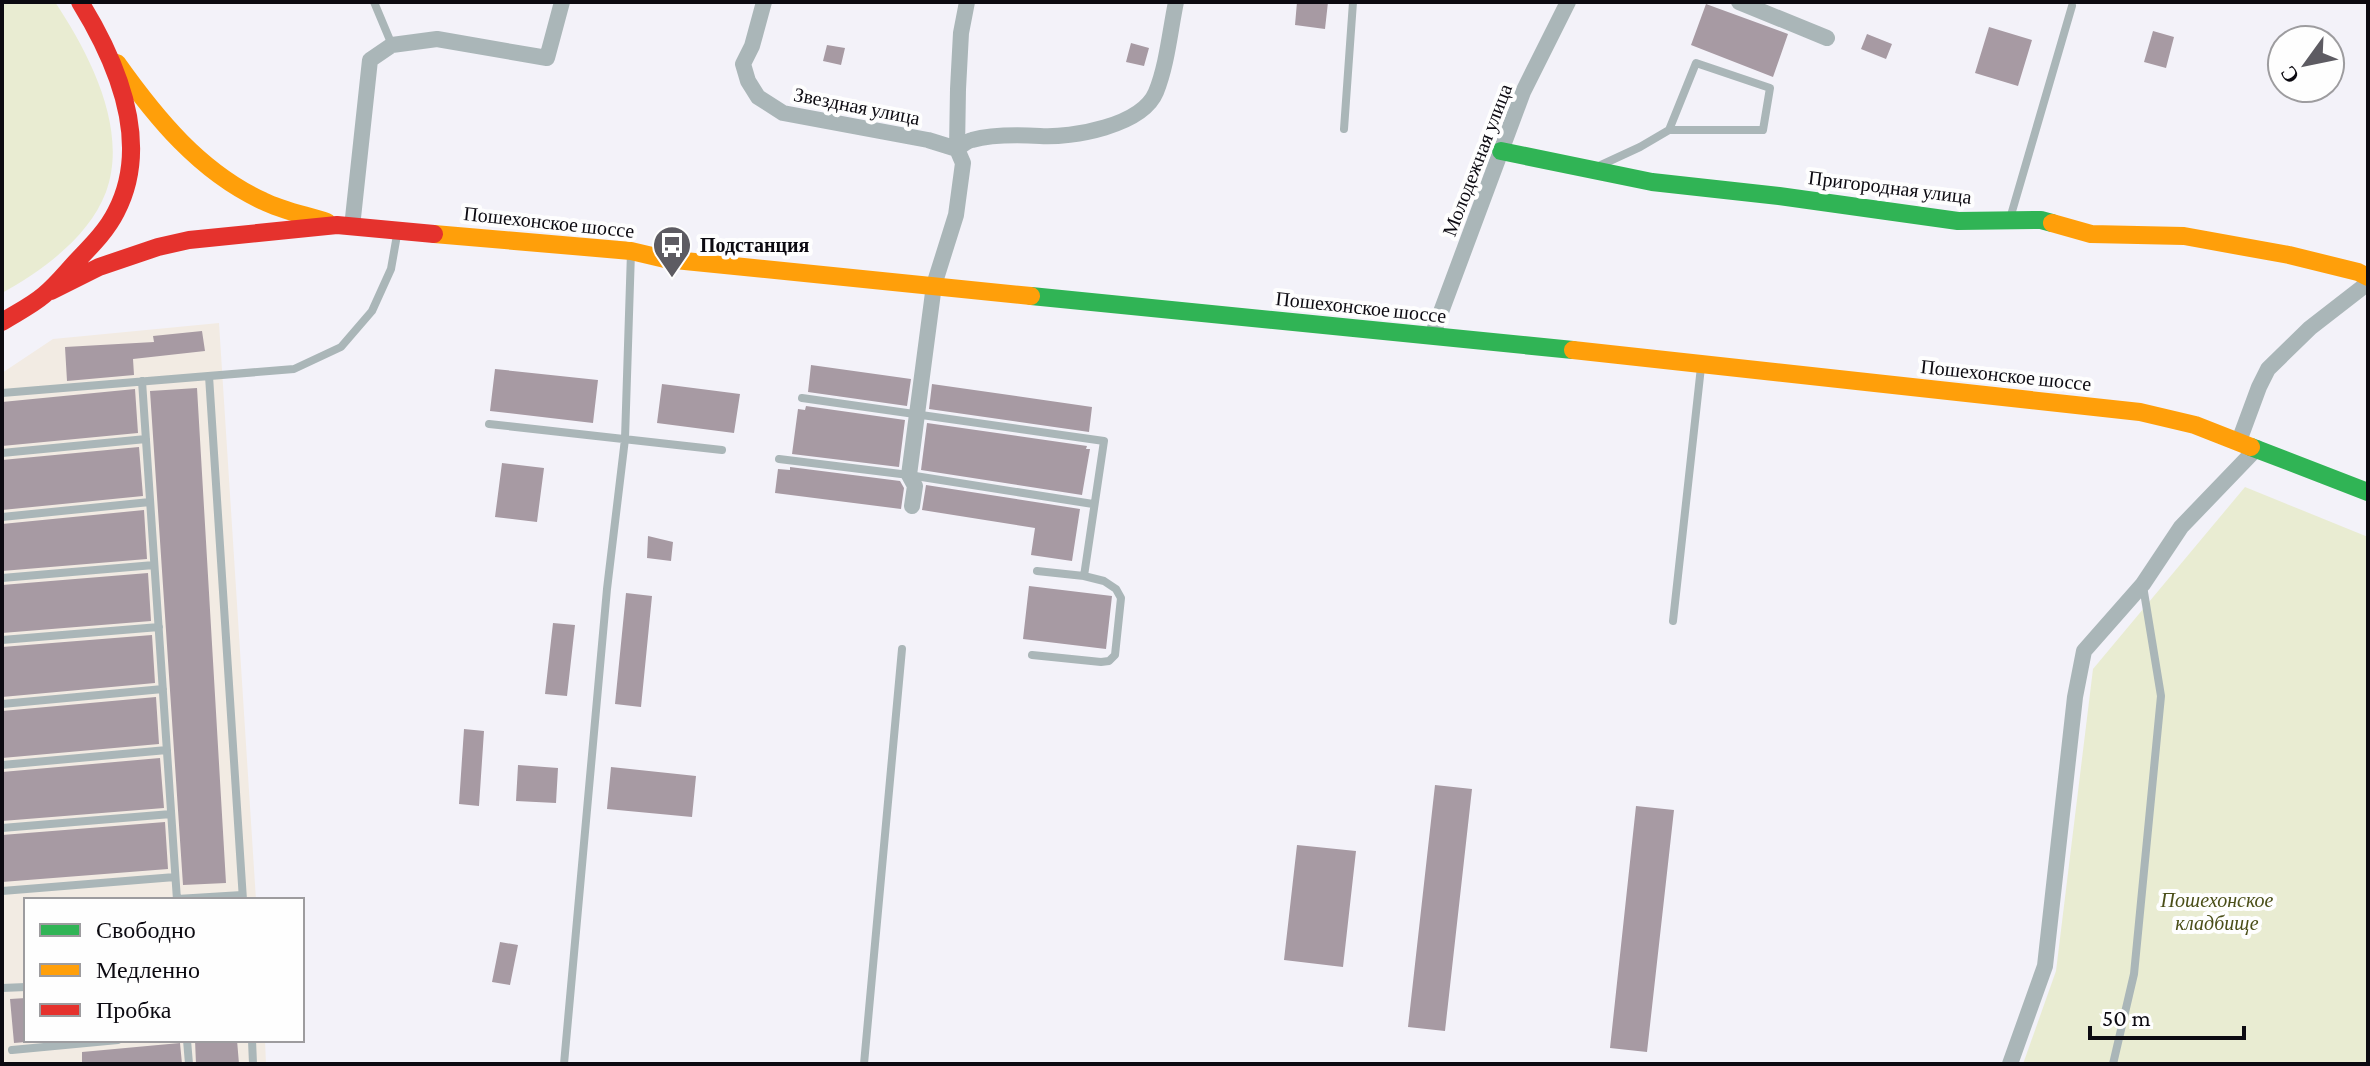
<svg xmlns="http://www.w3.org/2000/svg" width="2370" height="1066" font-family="'Crimson Pro',serif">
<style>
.industrial{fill:#f2ebe3}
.green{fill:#e9ecd2}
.building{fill:#a79aa3}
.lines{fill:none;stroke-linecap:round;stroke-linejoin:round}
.lane{stroke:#aab6b8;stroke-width:8}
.street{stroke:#aab6b8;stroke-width:16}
.fast{stroke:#30b455;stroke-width:18}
.slow{stroke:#ff9f0a;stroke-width:18}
.jam{stroke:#e5322d;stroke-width:18}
.labels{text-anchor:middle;stroke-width:8;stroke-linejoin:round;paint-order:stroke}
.street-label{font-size:20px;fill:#0c0a11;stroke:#fefefe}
.poi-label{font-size:20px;font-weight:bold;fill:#0c0a11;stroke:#fefefe;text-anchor:start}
.park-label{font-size:20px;font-style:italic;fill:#4a4e18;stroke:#fefefe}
</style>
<rect width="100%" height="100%" fill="#f3f2f9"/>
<path class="industrial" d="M219,323L256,900H26V1040H265L266,1064H2V373L53,339Z"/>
<path class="green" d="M2,2H55C89,53 129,129 106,192C89,237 42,271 2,293Z
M2245,487L2368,537V1064H2023L2056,971L2093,669Z"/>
<path class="building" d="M1297,2H1328L1325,29L1295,25Z
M1706,4L1788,34L1773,77L1691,45Z
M1989,27L2032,40L2018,86L1975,73Z
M2153,31L2174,37L2166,68L2144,62Z
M1867,34L1892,44L1886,59L1861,49Z
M1131,43L1149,48L1144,66L1126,62Z
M827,45L845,48L841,65L823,61Z
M202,331L205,351L133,359L134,375L67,381L65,347L154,342L153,336Z
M811,365L911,379L907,406L808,392Z
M495,369L598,380L593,423L490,411Z
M662,384L740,394L734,433L657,423Z
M932,384L1092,407L1089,432L929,409Z
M197,388L226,883L183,885L150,391Z
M135,389L138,433L2,446V402Z
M806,406L905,420L899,467L792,454L798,409L805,410Z
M927,423L1087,446L1086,449H1090L1082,495L921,470Z
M139,447L143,496L2,510V460Z
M502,463L544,468L537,522L495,517Z
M790,467L900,481L904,488L901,509L775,493L778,469L790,470Z
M926,485L1080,509L1072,561L1031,555L1035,528L922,510Z
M144,510L147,559L2,571V524Z
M648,536L673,542L671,561L647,558Z
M148,573L151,621L2,633V585Z
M1029,586L1112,596L1106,649L1023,639Z
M626,593L652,596L641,707L615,704Z
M553,623L575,625L567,696L545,694Z
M152,635L155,683L2,697V647Z
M156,697L159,744L2,758V711Z
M464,729L484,731L479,806L459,804Z
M160,758L164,808L2,821V772Z
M518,765L558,768L556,803L516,801Z
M611,767L696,776L692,817L607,809Z
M1435,785L1472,789L1445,1031L1408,1027Z
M1636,806L1674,810L1647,1052L1610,1048Z
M165,822L168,869L2,882V835Z
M1297,845L1356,851L1343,967L1284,960Z
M500,942L518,945L510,985L492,982Z
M26,998V1042L14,1043L10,999Z
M195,1040H237L239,1064H196Z
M180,1043L182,1064H82V1052Z"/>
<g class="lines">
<path class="lane" d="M374,2L392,45
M1344,129L1353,2
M1601,165L1640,147L1669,130L1696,63L1770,88L1763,130H1669
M2011,215L2072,6
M209,376L243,900
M142,381L177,900
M2,393L294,369L341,347L372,311L391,269L397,235
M802,398L1104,441L1084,576L1104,581L1116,589L1121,598L1115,655L1109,661L1101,662L1032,655
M489,424L722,450
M2,453L146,439
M779,459L909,475L1093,504
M2,517L150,502
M1037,571L1084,576
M2,578L154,565
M1673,621L1701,367
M2,640L159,627
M2,704L163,689
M2,765L167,750
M2,828L171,814
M2,891L175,877
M177,899L242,895
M2,988L26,987
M187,1040L189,1064
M252,1040L253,1064
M12,1050L118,1040
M564,1064L607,589L625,439L631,252
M864,1064L902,649
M2113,1064L2134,974L2161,696L2143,586"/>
<path class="street" d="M764,2L752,46L743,64L748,81L758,97L783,113L928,140L957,149
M1739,2L1827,38
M957,149C961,146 967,141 972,140C990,135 1021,135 1040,136C1072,138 1142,126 1156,92C1167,65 1170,31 1176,2
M352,227L370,60L392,45L437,39L547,58L562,2
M1432,336L1523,92L1568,2
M2239,441L2259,387L2268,369L2310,328L2368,283
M912,506L915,486L909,475L934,285L956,215L963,163L957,149L958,89L961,33L967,2
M2010,1064L2045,966L2075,697L2084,651L2143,584L2181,527L2257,448"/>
<path class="fast" d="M1501,151L1652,182L1779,196L1958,221L2041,220L2052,223
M1031,296L1573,350
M2251,447L2368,492"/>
<path class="slow" d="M117,63C156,118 200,172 263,201C283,211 306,215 327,222
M2052,223L2091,234L2184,236L2289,255L2358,272L2368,277
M434,234L631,251L665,259L1031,296
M1573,350L2140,412L2195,425L2251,447"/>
<path class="jam" d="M51,291L99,267L158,247L189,240L337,225L434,234
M2,322C16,313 31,306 44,295C55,286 64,275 74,264C89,248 106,232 116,212C152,143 117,62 80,2"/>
</g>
<defs>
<symbol id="bus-pin" viewBox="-11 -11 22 30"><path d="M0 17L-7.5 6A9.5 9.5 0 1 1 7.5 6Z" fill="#5d5b62" stroke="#fefefe"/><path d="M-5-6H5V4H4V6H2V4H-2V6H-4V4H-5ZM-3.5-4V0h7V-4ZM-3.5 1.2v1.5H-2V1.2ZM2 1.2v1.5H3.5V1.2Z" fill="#fff"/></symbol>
</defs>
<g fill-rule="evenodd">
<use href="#bus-pin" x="650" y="223" width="44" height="60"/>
</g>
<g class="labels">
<g class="street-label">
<text transform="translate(857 106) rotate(11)" y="7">Звездная улица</text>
<text transform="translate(1477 160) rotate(-69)" y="7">Молодежная улица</text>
<text transform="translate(1890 187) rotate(7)" y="7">Пригородная улица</text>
<text transform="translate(549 222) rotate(6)" y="7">Пошехонское шоссе</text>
<text transform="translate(1361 307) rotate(6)" y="7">Пошехонское шоссе</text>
<text transform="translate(2006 375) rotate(6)" y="7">Пошехонское шоссе</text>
</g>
<g class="poi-label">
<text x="700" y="252">Подстанция</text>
</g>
<g class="park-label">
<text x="2217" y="907">Пошехонское<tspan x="2217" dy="23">кладбище</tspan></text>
</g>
</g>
<rect width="2370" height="1066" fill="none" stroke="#0c0a11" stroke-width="8"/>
<rect x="24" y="898" width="280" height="144" fill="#fefefe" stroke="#9d9c9f" stroke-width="2"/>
<rect x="40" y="924" width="40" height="12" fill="#30b455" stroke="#9d9c9f" stroke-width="2"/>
<text x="96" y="938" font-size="24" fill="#0c0a11">Свободно</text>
<rect x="40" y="964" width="40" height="12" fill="#ff9f0a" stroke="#9d9c9f" stroke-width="2"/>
<text x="96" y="978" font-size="24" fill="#0c0a11">Медленно</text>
<rect x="40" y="1004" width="40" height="12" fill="#e5322d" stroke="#9d9c9f" stroke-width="2"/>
<text x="96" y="1018" font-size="24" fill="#0c0a11">Пробка</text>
<g transform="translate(2306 64) rotate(237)"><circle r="38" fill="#fefefe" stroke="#9d9c9f" stroke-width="2"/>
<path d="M0-6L14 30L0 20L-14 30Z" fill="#5d5b62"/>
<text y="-12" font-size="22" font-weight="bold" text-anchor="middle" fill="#0c0a11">С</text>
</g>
<path d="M2090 1026v12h154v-12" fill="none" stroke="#0c0a11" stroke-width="4"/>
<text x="2102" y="1026" font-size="24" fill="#0c0a11" stroke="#fefefe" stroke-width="6" paint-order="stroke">50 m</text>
</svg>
